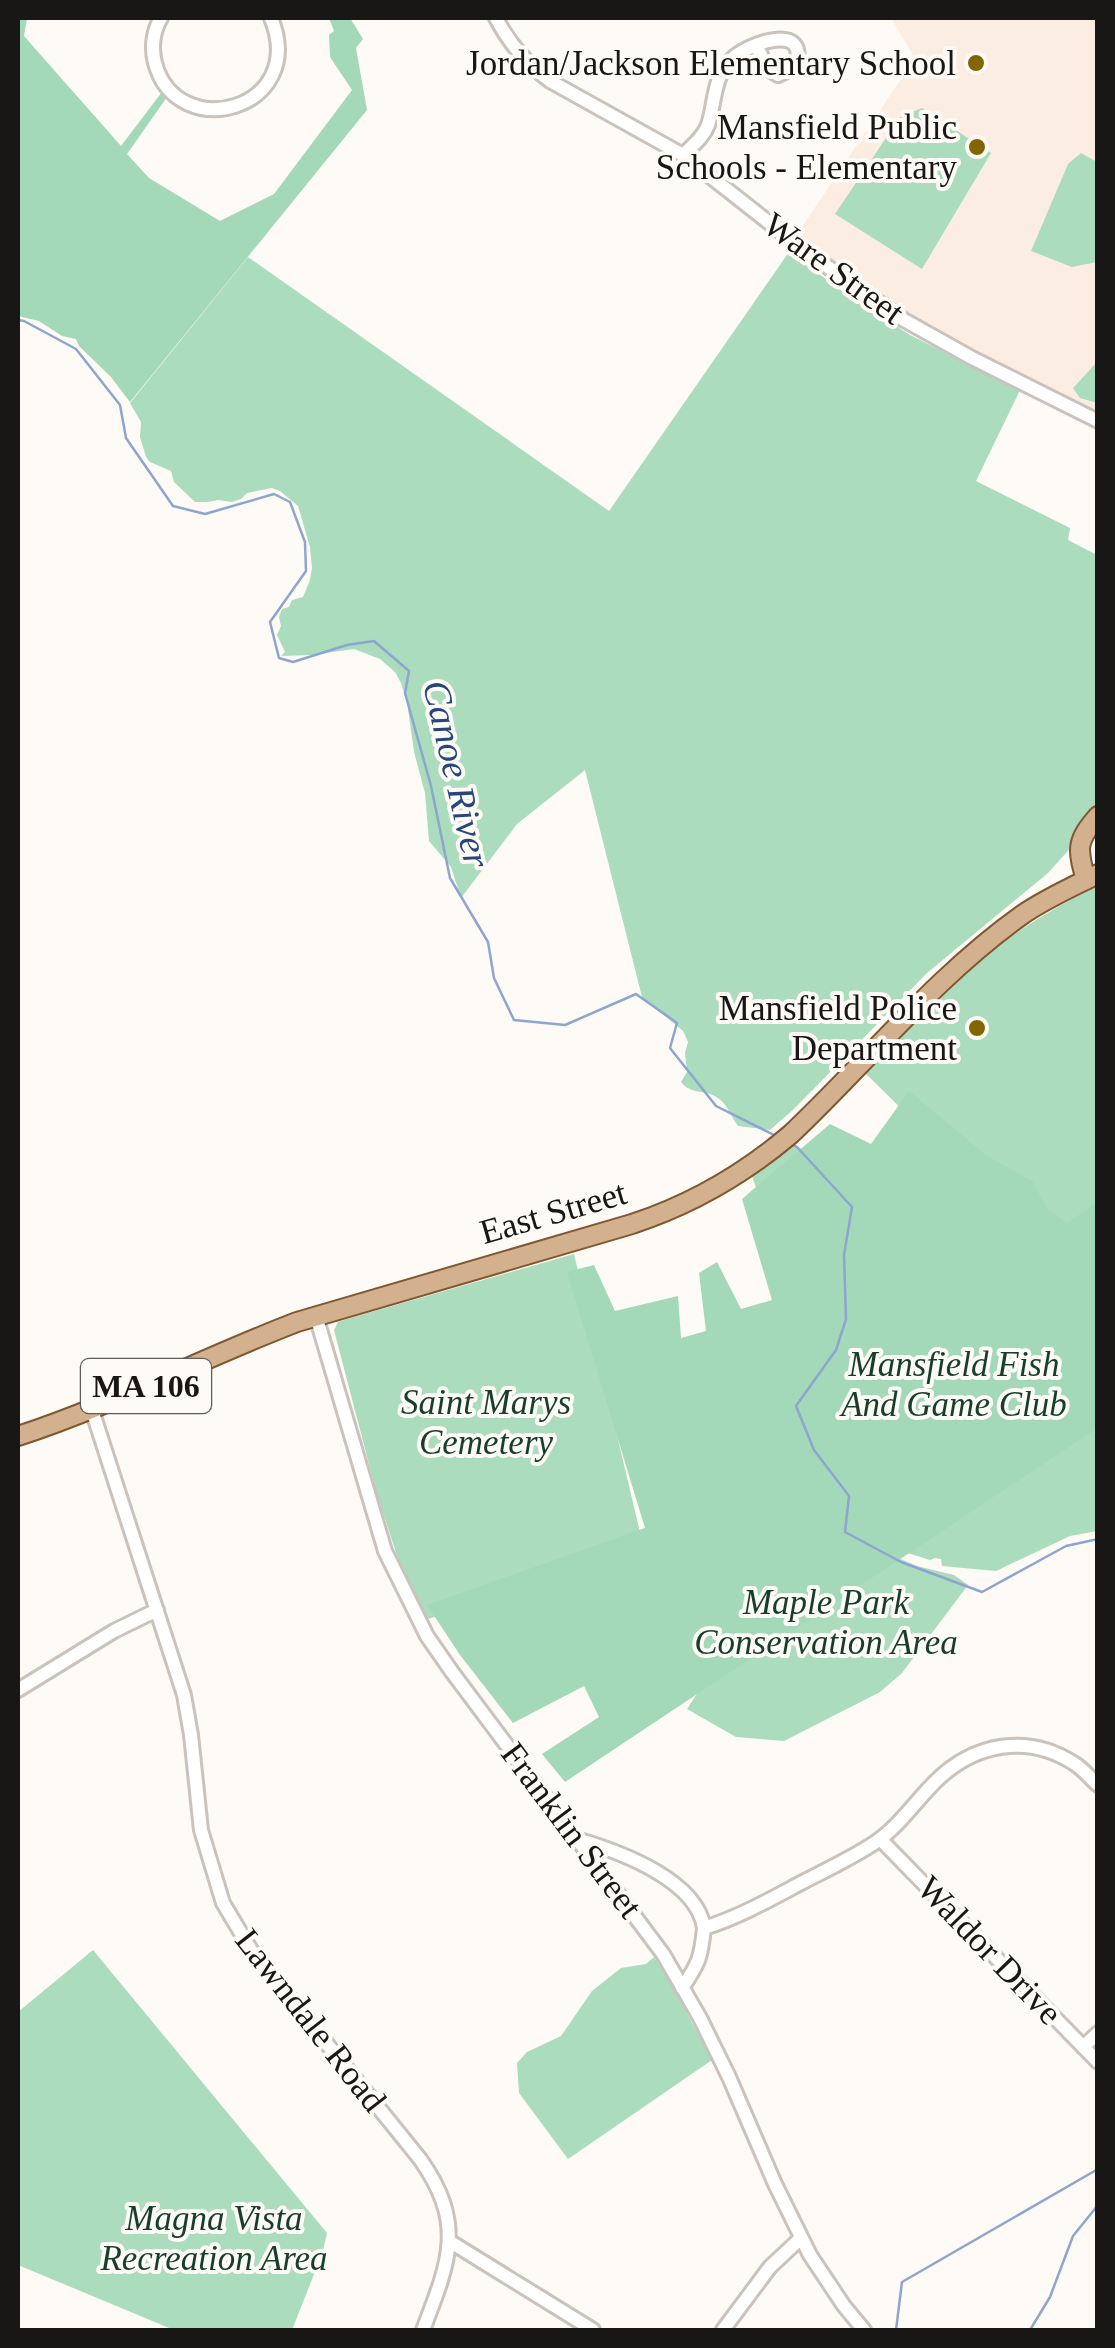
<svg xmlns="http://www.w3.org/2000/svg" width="1115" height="2348" font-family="'Times New Roman',serif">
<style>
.built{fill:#fcede3}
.green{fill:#aadcbd}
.forest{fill:#a3d8b8}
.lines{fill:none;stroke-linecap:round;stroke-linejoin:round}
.stream{stroke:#8ca6d1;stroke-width:2.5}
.minor-casing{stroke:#cac2bd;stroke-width:18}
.major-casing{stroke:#7f5832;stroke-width:22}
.minor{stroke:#fff;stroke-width:12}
.major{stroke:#d3b08e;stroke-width:18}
.poi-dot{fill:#836600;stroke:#fefaf6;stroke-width:4}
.labels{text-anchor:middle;stroke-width:8;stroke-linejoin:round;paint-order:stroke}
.shield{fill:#fefaf6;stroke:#5e5b58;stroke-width:2.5}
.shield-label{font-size:32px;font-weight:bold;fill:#191715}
.poi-label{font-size:35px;fill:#191715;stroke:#fefaf6;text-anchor:end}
.street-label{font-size:35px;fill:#191715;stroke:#fefaf6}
.park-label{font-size:35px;font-style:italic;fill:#163f29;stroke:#fefaf6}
.water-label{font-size:38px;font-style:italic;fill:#27467e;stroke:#fefaf6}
</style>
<rect width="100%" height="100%" fill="#fefaf6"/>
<path class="built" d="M891,18H1097V414L949,339L849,277L796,236L915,58Z"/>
<path class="green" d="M922,108L991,153L922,269L835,214L900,117Z
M1081,153L1097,162V262L1072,267L1031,251L1068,164Z
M789,252L845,293L910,335L1020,390L976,481L1070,528L1068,540L1097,555V810L1075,843L1048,873L927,973L794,1109L770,1130L738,1126C731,1117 728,1105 718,1098C705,1089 691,1095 681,1082L687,1072L685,1053L688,1042L683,1031L642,997L585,770L517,824L461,898L451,867L429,841L425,793L414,752L407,702L401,683L395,672L380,659L354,649L312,655L281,656L285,652L277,635L281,626L279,617L282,609L289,607L292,600L303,597L310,580L312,568L310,547L298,506L280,491L272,488L247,493L241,499L232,502L218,500L208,502H195L174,482L171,471L150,462L146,457L140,437L141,422L130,403L248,257L609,511Z
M1097,362V403L1080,398L1073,388Z
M1097,886V1531L1070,1536L996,1571L942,1566L941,1559L935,1558L930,1560L904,1552L853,1539L917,1566L954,1575L968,1585L902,1673L880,1692L784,1741L736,1737L687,1709L725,1651L783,1267L752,1176L792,1145L802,1149L965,1171L864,1072C896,1039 927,1004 962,974C1003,939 1049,910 1097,886Z
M574,1254L644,1549L428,1619L401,1568L376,1491L334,1330L338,1322L347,1319Z
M93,1950L327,2233L322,2254L292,2330H174L18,2265V2012Z
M654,1957L667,1976L712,2060L568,2159L519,2093L517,2063L527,2052L561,2036L592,1991L621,1968L646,1964Z"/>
<path class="forest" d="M18,18H27L24,36L121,146L162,92L167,97L127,154L149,178L220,221L274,194L352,90L330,57L329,35L334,31L329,18H350L363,39L356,48L367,110L130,402L111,377L79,346L76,339L62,336L39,321L18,316Z
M909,1091L987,1156L1032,1181L1048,1210L1067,1223L1097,1203V1428L565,1782L542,1754L599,1717L584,1686L513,1723L460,1655L427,1605L645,1528L567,1272L594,1265L615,1311L678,1296L681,1338L706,1331L699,1273L717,1262L741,1309L772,1300L742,1199L830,1124L871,1144Z"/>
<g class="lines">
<path class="stream" d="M18,320L24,321L76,349L120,405L126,438L173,506L205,514L274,494L290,502L305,542L306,571L270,622L279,658L293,662L347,645L374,641L409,671L405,693L431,786L450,878L488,942L494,978L514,1020L565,1025L636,994L677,1023L670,1048L716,1106L778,1137
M790,1143L797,1147L852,1207L844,1255L846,1319L836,1350L796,1406L814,1450L849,1496L845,1532L901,1562L982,1592L1066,1546L1098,1539
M896,2330L902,2282L1098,2169
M1030,2330L1050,2297L1073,2236L1098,2205"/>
<defs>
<path id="minor" d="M161,18C153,31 151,48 155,63C177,145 309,110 271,18
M496,18C509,43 527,64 550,81L683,155L805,251L904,320L972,358L1098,421
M683,155C692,146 703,138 708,125C715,104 713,77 731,60C747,43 811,21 795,67L778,75L768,69L756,45
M316,1316L385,1551L427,1636L452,1672L663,1954L700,2018L729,2077L775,2184L810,2255L844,2306L864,2330
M92,1410L184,1695L191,1735L201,1830L223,1903L251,1950L420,2159C466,2224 449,2262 423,2330
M18,1690L114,1631L157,1610
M880,1839L1098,2062
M580,1840C620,1852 697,1880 704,1928
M682,1988C699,1963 701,1958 704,1928C739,1917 769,1900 801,1883C826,1870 852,1858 876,1842C899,1826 915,1802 935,1782C974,1743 1028,1733 1075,1764C1083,1769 1090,1778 1098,1785
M1083,2047L1098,2033
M449,2241L593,2330
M723,2330L770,2267L801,2238"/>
<path id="major" d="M1086,880C1077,849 1076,841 1098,816
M18,1436C113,1405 203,1358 297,1322L632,1224C690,1205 744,1174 791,1134C868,1061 935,977 1022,915C1045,899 1072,887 1098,874"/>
</defs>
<use href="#minor" class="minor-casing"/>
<use href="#major" class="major-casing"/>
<use href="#minor" class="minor"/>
<use href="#major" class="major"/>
</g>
<g class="poi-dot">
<circle cx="976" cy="63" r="10"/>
<circle cx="977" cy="147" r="10"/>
<circle cx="977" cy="1028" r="10"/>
</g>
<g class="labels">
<rect class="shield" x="81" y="1359" width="130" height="54" rx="8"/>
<g class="shield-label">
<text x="146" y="1397">MA 106</text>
</g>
<g class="poi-label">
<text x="956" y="75">Jordan/Jackson Elementary School</text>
<text x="957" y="139">Mansfield Public<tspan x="957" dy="40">Schools - Elementary</tspan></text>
<text x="957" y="1020">Mansfield Police<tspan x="957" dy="40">Department</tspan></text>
</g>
<g class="street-label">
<text transform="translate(834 268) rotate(36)" y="12">Ware Street</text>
<text transform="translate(553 1212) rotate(-16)" y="12">East Street</text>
<text transform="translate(572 1830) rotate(53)" y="12">Franklin Street</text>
<text transform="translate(990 1950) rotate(46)" y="12">Waldor Drive</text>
<text transform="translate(311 2020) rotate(52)" y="12">Lawndale Road</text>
</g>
<g class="park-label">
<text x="954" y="1376">Mansfield Fish<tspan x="954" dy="40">And Game Club</tspan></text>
<text x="486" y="1414">Saint Marys<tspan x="486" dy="40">Cemetery</tspan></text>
<text x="826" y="1614">Maple Park<tspan x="826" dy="40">Conservation Area</tspan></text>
<text x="214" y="2230">Magna Vista<tspan x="214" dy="40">Recreation Area</tspan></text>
</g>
<g class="water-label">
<text transform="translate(457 774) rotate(77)" y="13">Canoe River</text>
</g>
</g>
<rect width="1115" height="2348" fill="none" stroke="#191715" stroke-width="40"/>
</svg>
